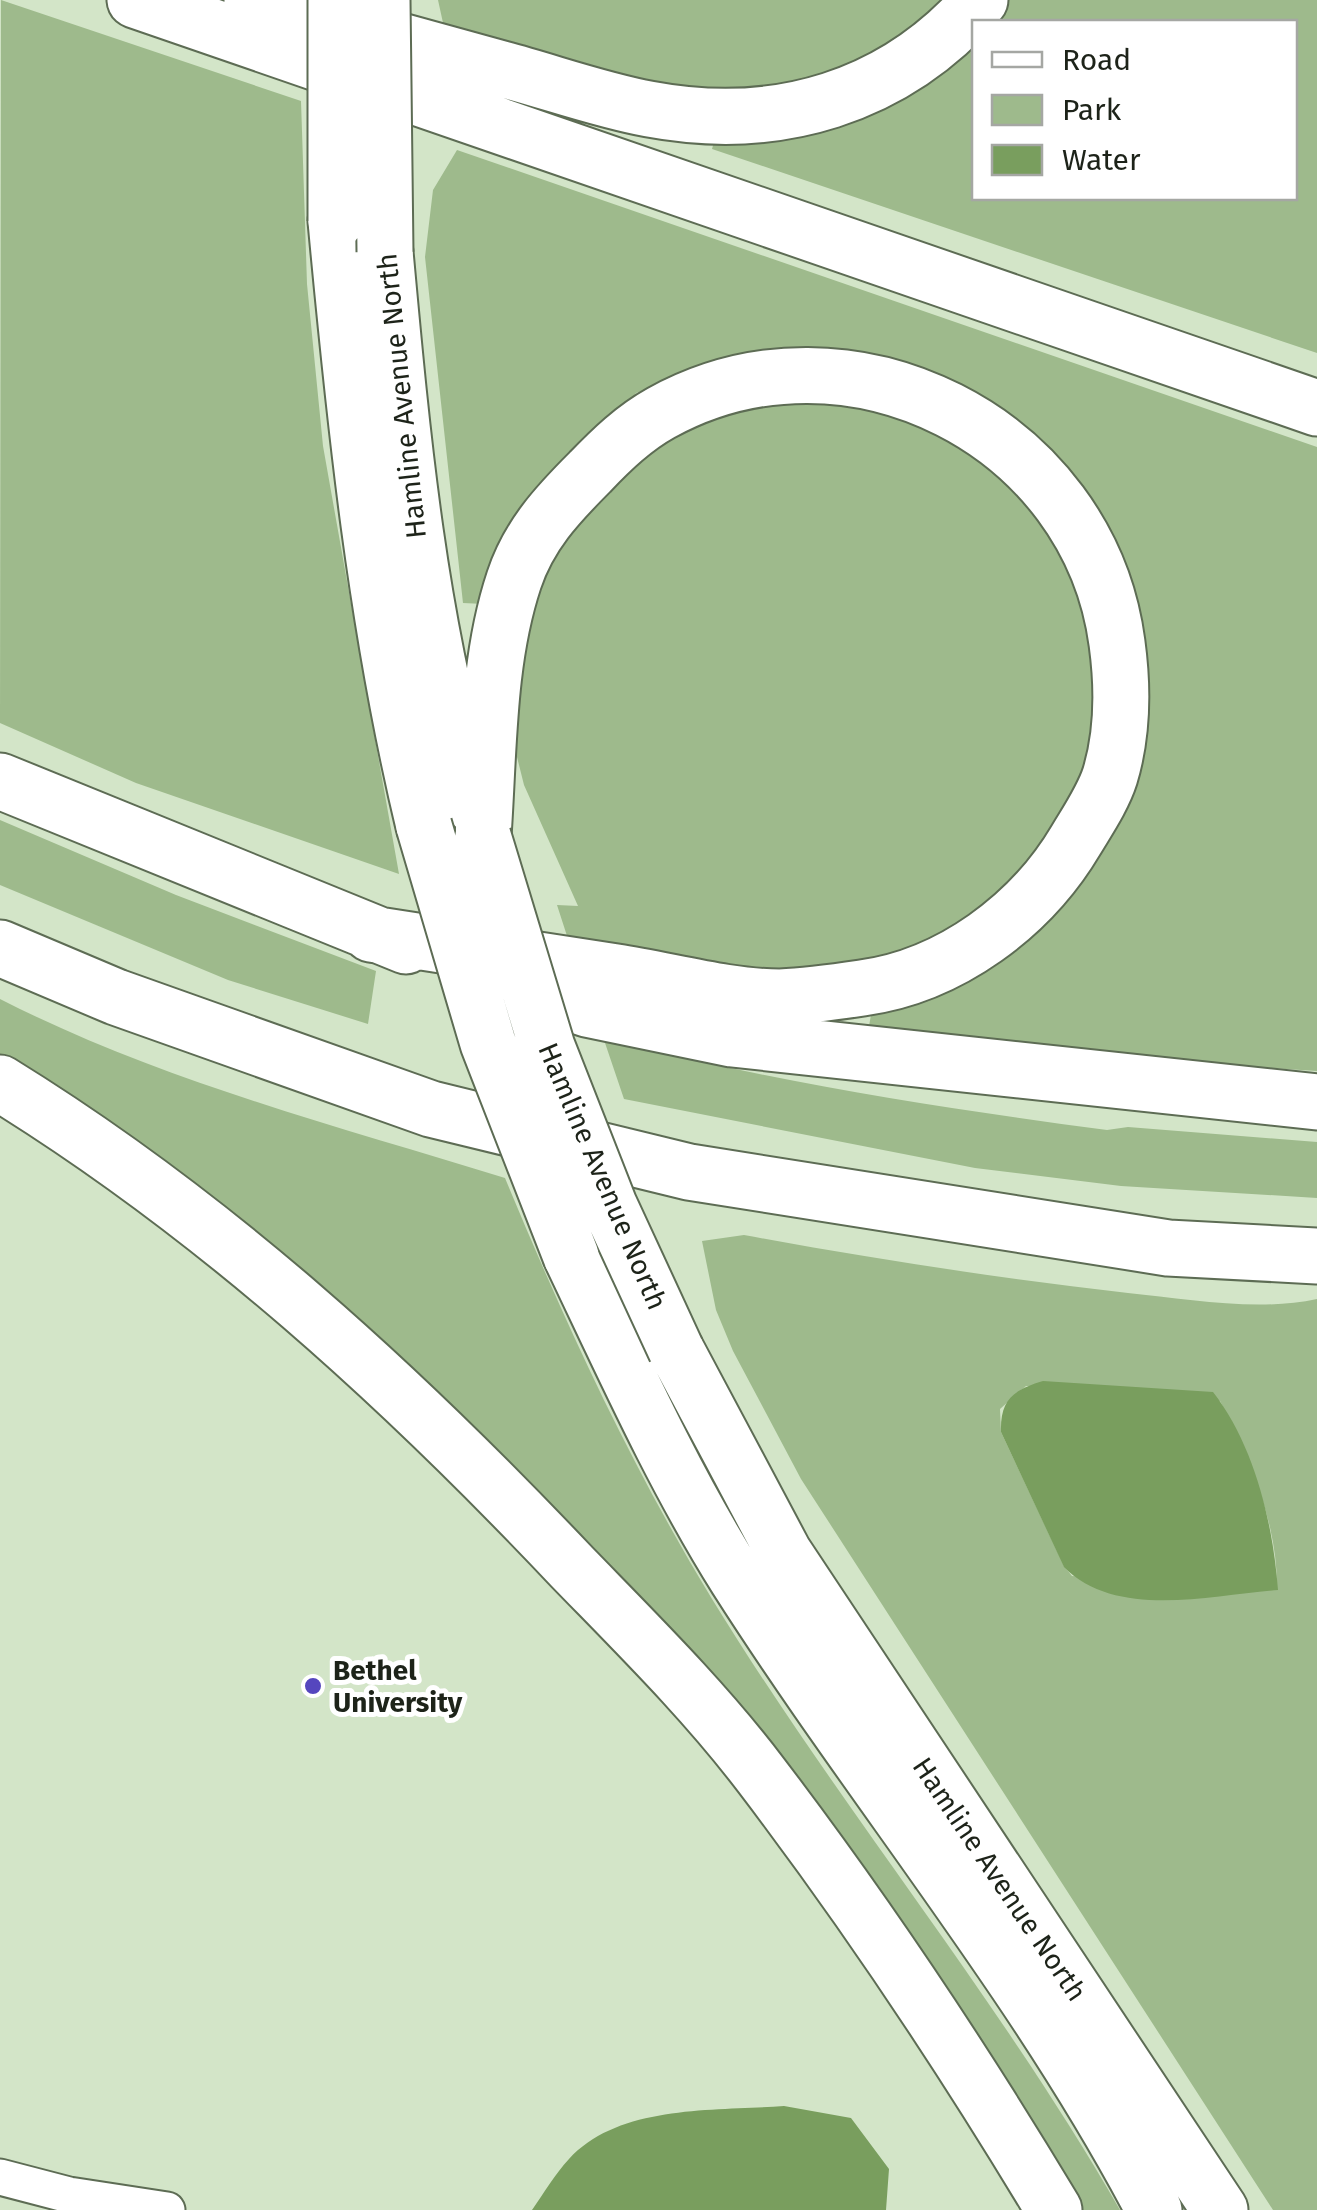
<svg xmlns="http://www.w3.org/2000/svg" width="1317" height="2210" font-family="'Fira Sans',sans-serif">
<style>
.green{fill:#9eba8c;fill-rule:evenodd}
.water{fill:#799e5e}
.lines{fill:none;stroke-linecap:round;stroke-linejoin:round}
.street-casing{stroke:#5d6c54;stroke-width:39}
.highway-casing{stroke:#5d6c54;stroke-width:59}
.street{stroke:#fff;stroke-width:35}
.highway{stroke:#fff;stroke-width:55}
.highway-bridge-casing{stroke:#5d6c54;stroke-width:59;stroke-linecap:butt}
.highway-bridge{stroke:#fff;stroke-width:55}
.poi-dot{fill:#5546be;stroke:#fff;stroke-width:4}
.labels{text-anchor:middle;stroke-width:10;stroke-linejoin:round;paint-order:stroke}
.street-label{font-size:28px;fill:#1d2319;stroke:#fff}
.poi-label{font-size:28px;font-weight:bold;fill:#1d2319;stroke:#fff;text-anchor:start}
</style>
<rect width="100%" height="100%" fill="#d3e5c8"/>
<path class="green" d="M1,0L301,101L307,284L323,446L399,874L136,783L0,723Z
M438,0H953L907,41L807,86L687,94L445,32Z
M1001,0H1317V353L712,149L716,135L974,33V198H1294V22H985Z
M457,150L1317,447V1071L1097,1057L869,1026L873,1004L983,965L1141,671L985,403L663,383L636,393L484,604L463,603L425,257L433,190Z
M770,397L881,402L1027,486L1098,618V746L1028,877L908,958L764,975L568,939L557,905L578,906L524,785L515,749L512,696L538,570L640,448Z
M0,820L176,895L376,971L368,1024L228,980L0,885Z
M0,999C159,1080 336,1126 505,1178C565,1323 630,1464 712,1599C840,1808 998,1997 1120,2210H1074L859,1879L65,1098L0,1054Z
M603,1037C769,1082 936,1107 1107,1130L1128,1127L1317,1142V1198L1121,1186L975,1168L624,1099Z
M744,1235C872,1259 999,1278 1128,1293C1188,1299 1258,1312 1317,1299V2210H1273L801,1479L733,1351L716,1310L702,1241ZM1026,1386L1220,1401C1250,1459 1278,1524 1277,1590L1072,1576L1064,1566L1001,1432L1000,1409Z"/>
<path class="water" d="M1043,1381L1213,1392C1255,1446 1273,1524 1278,1590C1211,1595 1116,1620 1064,1567L1001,1432C1000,1400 1013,1390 1043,1381Z
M784,2106L851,2118L889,2169L886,2210H532C544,2193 555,2174 569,2159C619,2104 715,2111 784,2106Z"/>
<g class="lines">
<defs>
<path id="street" d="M0,2177L69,2195L167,2210"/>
<path id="highway" d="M135,0L1317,408
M252,0C335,23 419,46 502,69C551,82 600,100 649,109C777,133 895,98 980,0
M336,221C355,424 376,627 424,826
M385,252C402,438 419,625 473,805
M0,781L406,946
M371,934C453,947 534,959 616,972C669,980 727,997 780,997C806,996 835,992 862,988C950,976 1031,916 1076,840C1088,820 1103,798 1110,776C1123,733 1123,687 1117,643C1089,432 849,309 661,413C634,428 612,449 590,472C557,505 529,535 514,580C487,661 489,752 483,836
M0,948L116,997L431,1109L689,1172L1168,1248L1317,1256
M501,980L587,1009L732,1039L1317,1102
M0,1083C214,1215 400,1385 572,1567C637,1634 705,1701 761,1775C867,1914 964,2060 1054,2210
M571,1256C623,1365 673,1477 737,1579C872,1791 1037,1986 1154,2210
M676,1350L784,1553L1220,2210"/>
</defs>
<use href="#street" class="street-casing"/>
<use href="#highway" class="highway-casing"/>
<use href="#street" class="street"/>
<use href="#highway" class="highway"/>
<defs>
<path id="highway-bridge" d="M382,0L385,252
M336,221V0
M424,826L488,1043L571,1256
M483,836L547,1047L609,1205L676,1350"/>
</defs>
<use href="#highway-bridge" class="highway-bridge-casing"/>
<use href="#highway-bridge" class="highway-bridge"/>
</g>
<circle class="poi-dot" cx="313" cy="1686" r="10"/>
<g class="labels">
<g class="street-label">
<text transform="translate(401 396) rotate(-96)" y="10">Hamline Avenue North</text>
<text transform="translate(603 1176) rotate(67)" y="10">Hamline Avenue North</text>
<text transform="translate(1000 1879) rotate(56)" y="10">Hamline Avenue North</text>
</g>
<g class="poi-label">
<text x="333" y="1680">Bethel<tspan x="333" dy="32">University</tspan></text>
</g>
</g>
<rect x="972" y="20" width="325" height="180" fill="#ffffff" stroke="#a5a7a3" stroke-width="2.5"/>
<rect x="992" y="52" width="50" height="15" fill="#ffffff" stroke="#a5a7a3" stroke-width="2.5"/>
<text x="1062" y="70" font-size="30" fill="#1d2319">Road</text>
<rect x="992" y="95" width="50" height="30" fill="#9eba8c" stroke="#a5a7a3" stroke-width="2.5"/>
<text x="1062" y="120" font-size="30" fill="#1d2319">Park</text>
<rect x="992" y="145" width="50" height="30" fill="#799e5e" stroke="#a5a7a3" stroke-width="2.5"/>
<text x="1062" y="170" font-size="30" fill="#1d2319">Water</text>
</svg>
